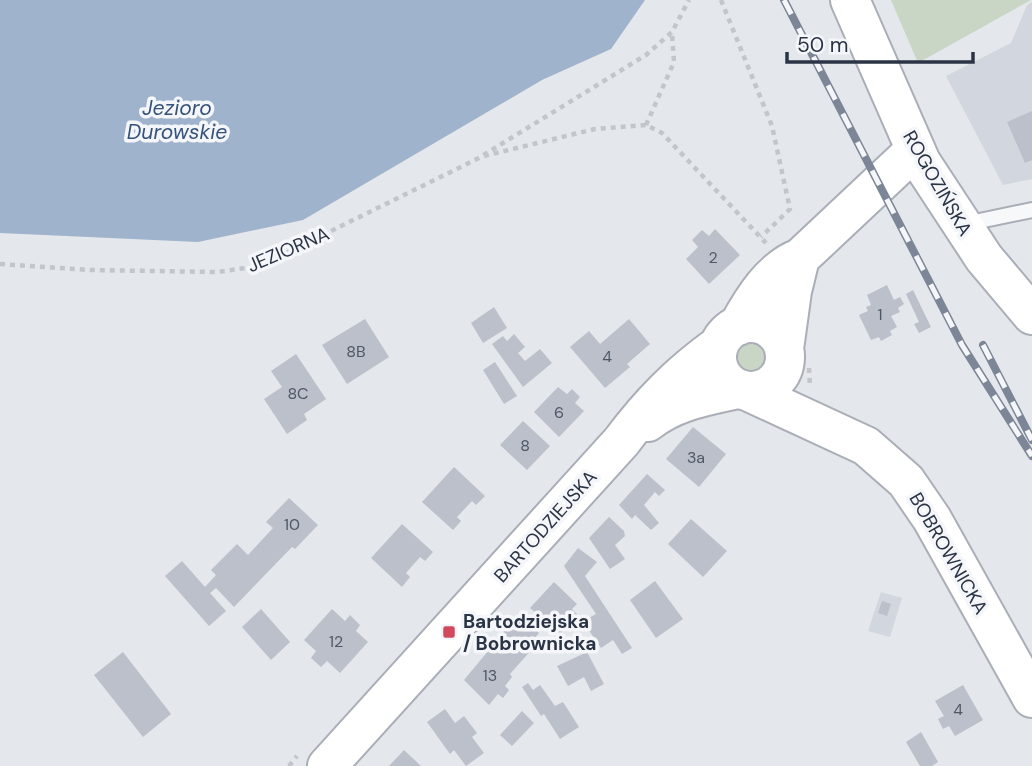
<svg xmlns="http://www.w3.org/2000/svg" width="1032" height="766" font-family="'DM Sans',sans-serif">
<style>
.built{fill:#d2d6de}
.green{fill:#c9d6c5}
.water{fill:#9fb4cc}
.building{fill:#bbc0ca}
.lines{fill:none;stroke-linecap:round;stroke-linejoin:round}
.lane-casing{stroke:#a9aeb7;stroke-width:18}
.secondary-casing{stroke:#a9aeb7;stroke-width:42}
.path{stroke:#c2c5cb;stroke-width:4.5;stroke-dasharray:5 5;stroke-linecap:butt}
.lane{stroke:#f7f8fa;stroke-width:14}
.secondary{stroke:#fff;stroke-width:38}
.rail-casing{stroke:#7d8696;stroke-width:8}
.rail{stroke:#f4f6f9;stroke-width:5;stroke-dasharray:16;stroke-linecap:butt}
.poi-dot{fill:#d1495b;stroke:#f4f6f9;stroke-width:2.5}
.labels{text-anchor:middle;stroke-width:7;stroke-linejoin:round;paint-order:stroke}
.number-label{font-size:16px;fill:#4f5766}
.street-label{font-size:19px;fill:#2b3445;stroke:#f4f6f9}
.poi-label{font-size:19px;font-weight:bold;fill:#2b3445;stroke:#f4f6f9;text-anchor:start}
.water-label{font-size:21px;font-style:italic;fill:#34527a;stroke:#f4f6f9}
</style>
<rect width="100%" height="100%" fill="#e4e7ec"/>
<path class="built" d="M1032,2V179L1003,185L946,76L1011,43L1027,5Z
M881,592L902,598L890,637L868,631Z"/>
<path class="green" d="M891,0H1031L918,63Z
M732 356a18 18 0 1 1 36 0a18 18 0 1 1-36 0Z"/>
<path class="water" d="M0,0H645L611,49L542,80L303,220L198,242L0,233Z"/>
<path class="building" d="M1032,111V160L1025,163L1007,122Z
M715,229L740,255L709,284L686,259L698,247L692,240L702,230L709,236Z
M887,285L894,300L900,297L904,304L898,308L900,312L891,316L897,327L890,331L892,335L881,341L879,337L871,340L859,315L868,311L866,307L871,305L867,295Z
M913,290L931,327L919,333L914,324L919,322L906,294Z
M494,307L507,328L483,343L471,323Z
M365,319L389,357L347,384L322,345Z
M629,319L650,344L627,364L630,367L605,388L570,347L589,331L600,344Z
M514,334L525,347L518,353L525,361L540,349L552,363L523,387L492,344L503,336L507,341Z
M296,354L326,399L304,414L307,420L287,434L264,399L282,387L271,371Z
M495,362L517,396L504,404L483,370Z
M558,387L567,394L572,389L580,397L575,403L584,411L559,437L534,412Z
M523,421L550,446L527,470L500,445Z
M693,427L726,454L699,487L666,459Z
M454,467L485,496L476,505L472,501L457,517L461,521L453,530L422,502Z
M647,474L665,490L659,496L655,492L644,505L659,523L651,530L635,515L632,519L619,505Z
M289,498L318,525L295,549L292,547L234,607L216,588L210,593L226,611L209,626L165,576L182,561L205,587L216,575L211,570L237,544L248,555L273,528L266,522Z
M609,517L624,531L625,536L615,545L625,559L610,569L589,538Z
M691,519L727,551L703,577L668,544Z
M402,524L433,552L425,561L420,557L406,573L410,577L402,587L371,558Z
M578,548L597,562L585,576L632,648L622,654L613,640L601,648L586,626L589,622L587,619L596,614L564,566Z
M655,581L683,619L656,638L630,600Z
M554,582L577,604L572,609L578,615L560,634L530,608Z
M882,601L891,604L887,616L878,613Z
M261,609L290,642L271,660L242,627Z
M332,609L345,621L350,615L360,625L356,631L368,642L340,673L327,661L321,667L311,658L316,651L304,640Z
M518,615L539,633L530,644L534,647L510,674L512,677L505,686L509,690L503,698L498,694L489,705L464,680Z
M123,652L171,714L143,737L94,675Z
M587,652L604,684L591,691L584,677L568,686L557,666Z
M528,683L533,690L540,685L555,706L563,702L579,727L560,739L544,714L541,716L522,687Z
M963,685L983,720L955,736L949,726L943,729L938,719L944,716L935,701Z
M445,709L455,723L464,716L477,733L472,737L484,753L466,766L454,750L450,754L427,722Z
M522,711L534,723L512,746L500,735Z
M921,732L938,762L932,766H920L906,742Z
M404,750L421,766H389Z"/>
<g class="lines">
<defs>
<path id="lane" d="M965,224L1032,210"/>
<path id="secondary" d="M850,0L921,162L984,258L1032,315
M717 357a34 34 0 1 1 68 0a34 34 0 1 1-68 0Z
M738,326C753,299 771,269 800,258L915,150
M784,349L792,291L800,258
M747,391L866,446L906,481L932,519L1032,698
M648,422C674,401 707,396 738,389
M327,766L621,442C651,402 679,374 719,345"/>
</defs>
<use href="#lane" class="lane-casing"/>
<use href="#secondary" class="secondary-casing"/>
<path class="path" d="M721,0L772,126L790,209L761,237
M646,125L674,62L672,33
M484,156L595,129L646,125L662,133L766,243
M0,264L90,270L217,272L260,266L477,159L646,55L672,32L689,0
M809,368L810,387
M289,766L297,756"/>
<use href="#lane" class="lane"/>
<use href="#secondary" class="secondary"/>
<defs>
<path id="rail" d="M784,0L962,345L1032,456
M983,345L1032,440"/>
</defs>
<use href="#rail" class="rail-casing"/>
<use href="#rail" class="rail"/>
</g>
<rect class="poi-dot" x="442" y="625" width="14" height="14" rx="3.5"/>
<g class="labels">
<g class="number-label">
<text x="713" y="263">2</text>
<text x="880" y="320">1</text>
<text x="356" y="357">8B</text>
<text x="607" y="362">4</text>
<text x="298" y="399">8C</text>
<text x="559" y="418">6</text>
<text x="525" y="451">8</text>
<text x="696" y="463">3a</text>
<text x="292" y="530">10</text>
<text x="336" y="647">12</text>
<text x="490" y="681">13</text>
<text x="958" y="715">4</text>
</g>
<g class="street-label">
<text transform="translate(938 183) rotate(60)" y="7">ROGOZIŃSKA</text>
<text transform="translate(288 249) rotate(-23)" y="7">JEZIORNA</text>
<text transform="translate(545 526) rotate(-48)" y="7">BARTODZIEJSKA</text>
<text transform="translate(949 553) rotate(60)" y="7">BOBROWNICKA</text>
</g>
<g class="poi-label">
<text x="463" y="628">Bartodziejska<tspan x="463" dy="22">/ Bobrownicka</tspan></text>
</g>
<g class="water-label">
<text x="177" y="115">Jezioro<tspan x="177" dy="24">Durowskie</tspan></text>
</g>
</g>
<path d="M787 52v10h186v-10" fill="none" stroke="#2b3445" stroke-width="3.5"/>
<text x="797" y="52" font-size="21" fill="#2b3445" stroke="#f4f6f9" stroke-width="5" paint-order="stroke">50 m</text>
</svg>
